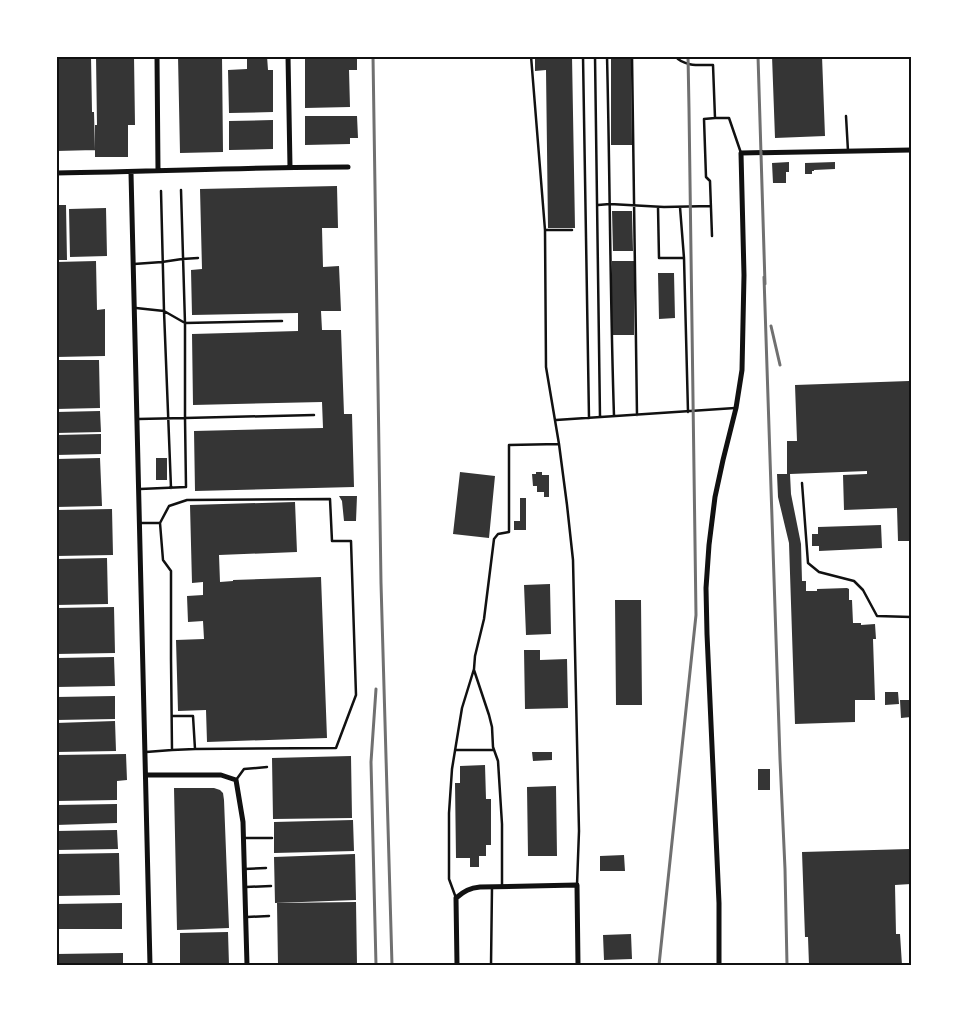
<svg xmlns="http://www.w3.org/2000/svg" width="967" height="1021" font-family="Commissioner,sans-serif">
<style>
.building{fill:#353535}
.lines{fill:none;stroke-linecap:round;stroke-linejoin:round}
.service{stroke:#111;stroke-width:2.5}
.minor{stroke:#111;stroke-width:5}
.rail{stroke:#707070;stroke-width:3}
.neatline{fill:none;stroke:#111;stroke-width:2}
</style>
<rect width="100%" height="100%" fill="#fff"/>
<path class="building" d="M56,56H91L92,112H94L95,150L56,151Z
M96,56H134L135,125H128V157H95V125H97Z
M178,56H222L223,152L180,153Z
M247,56H267L268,70H273V112L229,113L228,70L247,69Z
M305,56H357V70H349L350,107L305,108Z
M535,56H572L575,228H548L546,70L535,71Z
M611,56H631L632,145H611Z
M772,56H822L825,136L775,138Z
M305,116H357L358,138H350V144L305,145Z
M273,120V149L229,150V121Z
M789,162V172H786V183H773L772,163Z
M835,162V169L814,170V171H812V174H805V163Z
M337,186L338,228H322L323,267L339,266L341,311H321L322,330H341L344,414H352L354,487L195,491L194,431L323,428L322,402L193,405L192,334L298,331V313L192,315L191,270L202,269L200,189Z
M56,205H66L67,260H56Z
M106,208L107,256L70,257L69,209Z
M612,211H632L633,251H613Z
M96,261L97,310L105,309V356L56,357V262Z
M612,261H634V335H612Z
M658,273H674L675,318L659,319Z
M56,360H99L100,408L56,409Z
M909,381L911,427V541H898L897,508L844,510L843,475L867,474V471L790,474L791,494L801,544L802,581H806V591H817V589L847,588L849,589V600H852L853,623H861V625L875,624L876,639H873L875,700H855V722L795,724L789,543L778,497L777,474H787V441H797L795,385Z
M100,411L101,432L56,433V412Z
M101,434V454L56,455V435Z
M100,458L102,506L56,507V459Z
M156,458H167V480H156Z
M460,472L495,476L489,538L453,534Z
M536,472H542V475H549V497H544V492H537V486H533L532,474H536Z
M339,496H357L356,521H344L342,501Z
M520,498H526V530H514V521H520Z
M295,502L297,552L219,555L220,582L233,581V580L321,577L327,738L207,742L206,710L178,711L176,640L204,639L203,621L188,622L187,596L203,595V582L192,583L190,505Z
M112,509L113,555L56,556V510Z
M881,525L882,548L819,551V546H812V534H818V527Z
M107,558L108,604L56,605V559Z
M550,584L551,634L526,635L524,585Z
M615,600H641L642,705H616Z
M114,607L115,653L56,654V608Z
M524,650H540V660L567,659L568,708L525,709Z
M114,657L115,686L56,687V658Z
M885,692H898L899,704L885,705Z
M115,696V719L56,720V697Z
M900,700H911V717L901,718Z
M115,721L116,751L56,752V723Z
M532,752H552V760L533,761Z
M126,754L127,780L117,781V800L56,801V755Z
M351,756L352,818L273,819L272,758Z
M485,765L486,799H491V845H486V856H479V867H470V858H456L455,783H460V766Z
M758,769H770V790H758Z
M556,786L557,856H528L527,787Z
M174,788H214L220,790L223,793L224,800L229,928L177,930Z
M117,804V823L56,825V805Z
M353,820L354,851L274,853V822Z
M117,830L118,849L56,850V831Z
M910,849L911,884L895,885L896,934H900L902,965H809L808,937H805L802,852Z
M119,853L120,895L56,896V854Z
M355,854L356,900L275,903L274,857Z
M624,855L625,871H600V856Z
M356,902L357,965H278L277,903Z
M122,903V929H56V904Z
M228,932L229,965H180V933Z
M631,934L632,959L604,960L603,935Z
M123,953V965H56V954Z"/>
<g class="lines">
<path class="service" d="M531,56L545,230L546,367L559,444L567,505L573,560L579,831L577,885
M583,56L589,418
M595,56L600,417
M607,56C610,176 610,296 614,416
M632,56L637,415
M675,56C684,67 700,65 713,65L715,118H729L741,153
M846,116L848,151
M181,190L185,323V418L314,415
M161,191L164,311L171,488
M598,205L610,204L664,207L711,206
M658,207L659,258H684
M680,207L684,258L688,412
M545,230H572
M712,236L710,181L706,177L704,119L715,118
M134,264L162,262L182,259L198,258
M136,308L164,311L185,323L282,321
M138,419L185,418L186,487L140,489
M556,420L735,408
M802,483L808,563L819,572L854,581L863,590L877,616L911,617
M139,523H160L163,560L171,571V659L172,750L146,752
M160,523L169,506L187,500L330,499L332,541H351L356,695L336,748L195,749
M474,670L489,715L492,727L493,747L498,761L502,824V886
M172,716H193L195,749L172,750
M455,750H493
M236,780L244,769L267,767
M244,838H272
M244,869L266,868
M246,887L271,886
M456,898L449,879V813L452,769L462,708L474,669L475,656L484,619L494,539L498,534L509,532V445L559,444
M247,917L269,916
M491,965L492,887"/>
<path class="minor" d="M157,56L158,170
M288,56L290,167
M56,173C154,172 251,167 348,167
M131,173L150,965
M146,775H221L236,780L243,822L247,965
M457,965L456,898C464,891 470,888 480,887L577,885L578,965
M719,965V903L707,634L706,588L709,545L715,497L723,460L736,408L742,370L744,275L741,153L911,150"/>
<path class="rail" d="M373,56L381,583L392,965
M758,56L765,284
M764,277L780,759L785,869L787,965
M771,326L780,365
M376,965L371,762L376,689
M659,965L696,615L689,109L688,56"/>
</g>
<rect width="967" height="1021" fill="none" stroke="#ffffff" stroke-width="115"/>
<rect x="58" y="58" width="852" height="906" class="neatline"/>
</svg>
